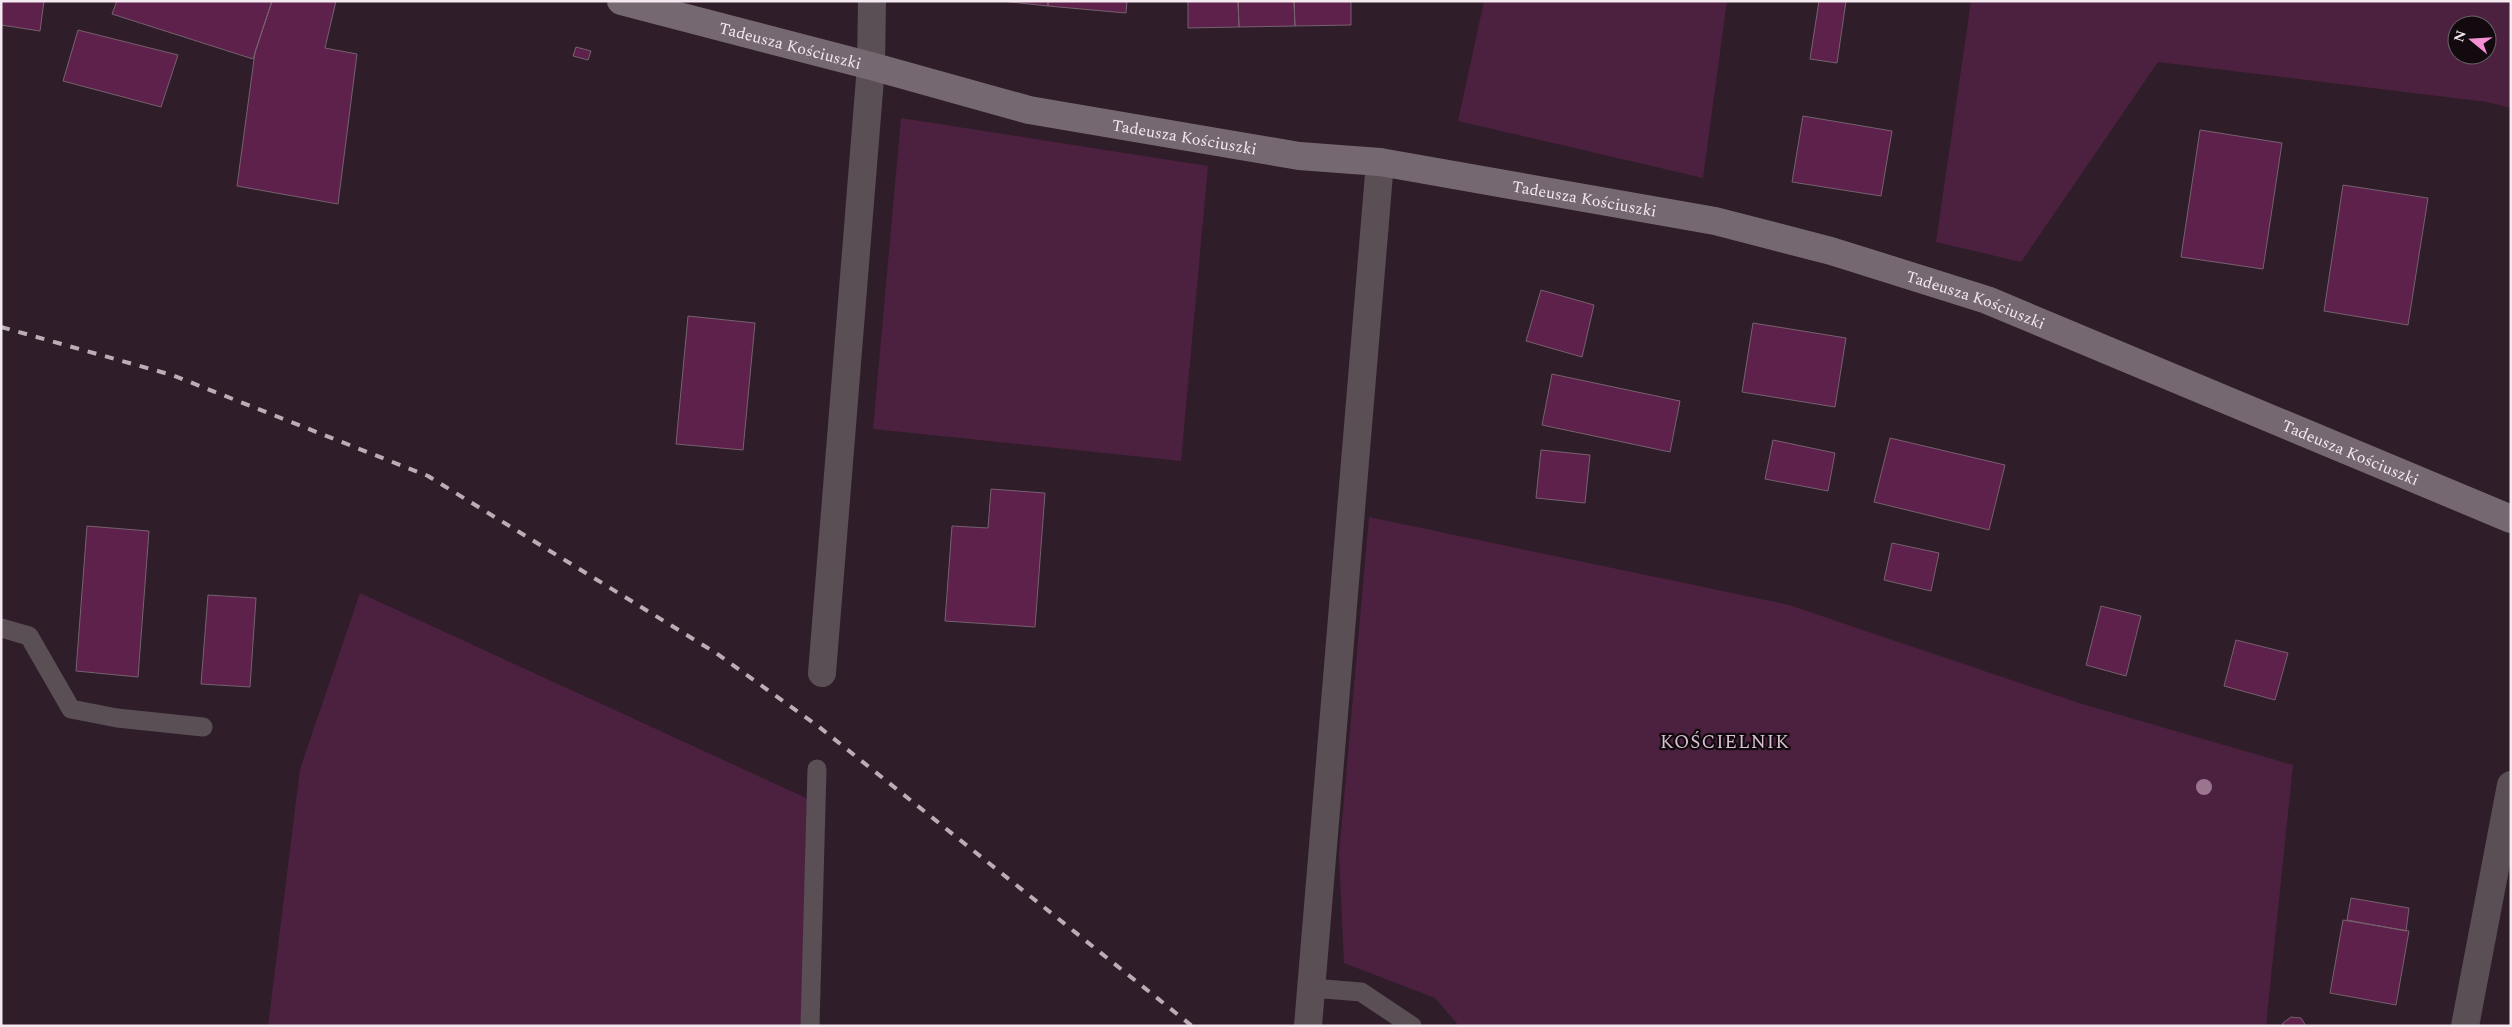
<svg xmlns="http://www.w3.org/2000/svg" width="2512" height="1027" font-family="Spectral,serif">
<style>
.green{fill:#4b213f;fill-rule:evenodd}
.building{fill:#5d214c;stroke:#76616e}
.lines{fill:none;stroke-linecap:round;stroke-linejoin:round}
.service{stroke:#594f55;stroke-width:19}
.minor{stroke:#594f55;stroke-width:28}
.secondary{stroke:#766871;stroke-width:28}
.rail{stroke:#baadb5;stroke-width:4;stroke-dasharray:9 9;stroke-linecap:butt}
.tree{fill:#9b748e}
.labels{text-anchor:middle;stroke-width:4.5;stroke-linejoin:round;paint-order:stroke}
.street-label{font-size:16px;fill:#f5e9f0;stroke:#120a0f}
.quarter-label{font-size:19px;letter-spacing:1px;fill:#d9c1d0;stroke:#120a0f}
</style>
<rect width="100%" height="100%" fill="#2f1d29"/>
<path class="green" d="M1484,1H1727L1703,178L1458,121Z
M1971,1H2511V108L2487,102L2158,62L2021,262L1936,242ZM2457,25H2487V55H2457Z
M901,118L1208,166L1181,461L873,429Z
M1369,517L1789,605L2082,704L2293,765L2266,1026H1459L1435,998L1344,963L1339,855Z
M360,593L817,803L810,1026H268L300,769Z"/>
<path class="building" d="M1,1H44L40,31L1,25Z
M117,1H272L253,59L112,14Z
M272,1H336L325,48L357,54L338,204L237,186L255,52Z
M1001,1H1048V6Z
M1048,1H1127L1126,13L1048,6Z
M1188,1H1238L1239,27L1188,28Z
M1238,1H1294L1295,26L1239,27Z
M1294,1H1351V25L1295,26Z
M1819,1H1846L1837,63L1810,59Z
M78,30L178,55L161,107L63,81Z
M576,47L591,51L588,60L573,56Z
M1803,116L1892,131L1881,196L1792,182Z
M2200,130L2282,143L2263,269L2181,257Z
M2343,185L2428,198L2408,325L2324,311Z
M1541,290L1594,305L1582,357L1526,341Z
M688,316L755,323L743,450L676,444Z
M1753,323L1846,338L1835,407L1742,392Z
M1552,374L1680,401L1670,452L1542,425Z
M1890,438L2005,465L1989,530L1874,502Z
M1773,440L1835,453L1828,491L1765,479Z
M1541,450L1590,455L1585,503L1536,498Z
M991,489L1045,493L1035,627L945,621L952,526L988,528Z
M87,526L149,531L138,677L76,671Z
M1892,543L1939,553L1931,591L1884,580Z
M208,595L256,598L250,687L201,684Z
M2101,606L2141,616L2126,676L2086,665Z
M2236,640L2288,653L2275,700L2224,686Z
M2351,898L2409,908L2406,931L2347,920Z
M2343,920L2409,931L2396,1005L2330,993Z
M2291,1017L2301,1018L2306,1026H2282L2283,1023Z"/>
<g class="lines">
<path class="service" d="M1,628L29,636L71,709L117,718L203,727
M1312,988L1361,992L1412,1026
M810,1026L817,769"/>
<path class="minor" d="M822,673L871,66L872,1
M1308,1026L1380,162
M2465,1026L2511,785"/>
<path class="secondary" id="s1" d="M621,1L871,66L1029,110L1299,156L1380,162L1715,221L1831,251L1987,300L2511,519"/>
<path class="rail" d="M1,327L172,375L428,476L716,653L818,726L1192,1026"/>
</g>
<circle class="tree" cx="2204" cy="787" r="8"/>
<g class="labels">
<g class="street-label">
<text dy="6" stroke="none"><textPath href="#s1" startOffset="175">Tadeusza Kościuszki</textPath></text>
<text dy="6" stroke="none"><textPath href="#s1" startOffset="580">Tadeusza Kościuszki</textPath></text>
<text dy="6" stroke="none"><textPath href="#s1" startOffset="985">Tadeusza Kościuszki</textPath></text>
<text dy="6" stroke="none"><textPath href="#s1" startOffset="1390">Tadeusza Kościuszki</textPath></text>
<text dy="6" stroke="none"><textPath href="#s1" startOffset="1795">Tadeusza Kościuszki</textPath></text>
</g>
<g class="quarter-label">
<text x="1725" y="748">KOŚCIELNIK</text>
</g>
</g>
<rect width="2512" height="1027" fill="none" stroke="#f5e9f0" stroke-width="5"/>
<g transform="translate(2472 40) rotate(288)"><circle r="24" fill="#120a0f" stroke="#6d6369"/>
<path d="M0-4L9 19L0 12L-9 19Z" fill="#f491d4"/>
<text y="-8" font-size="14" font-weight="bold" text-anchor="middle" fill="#f5e9f0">N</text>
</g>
</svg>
